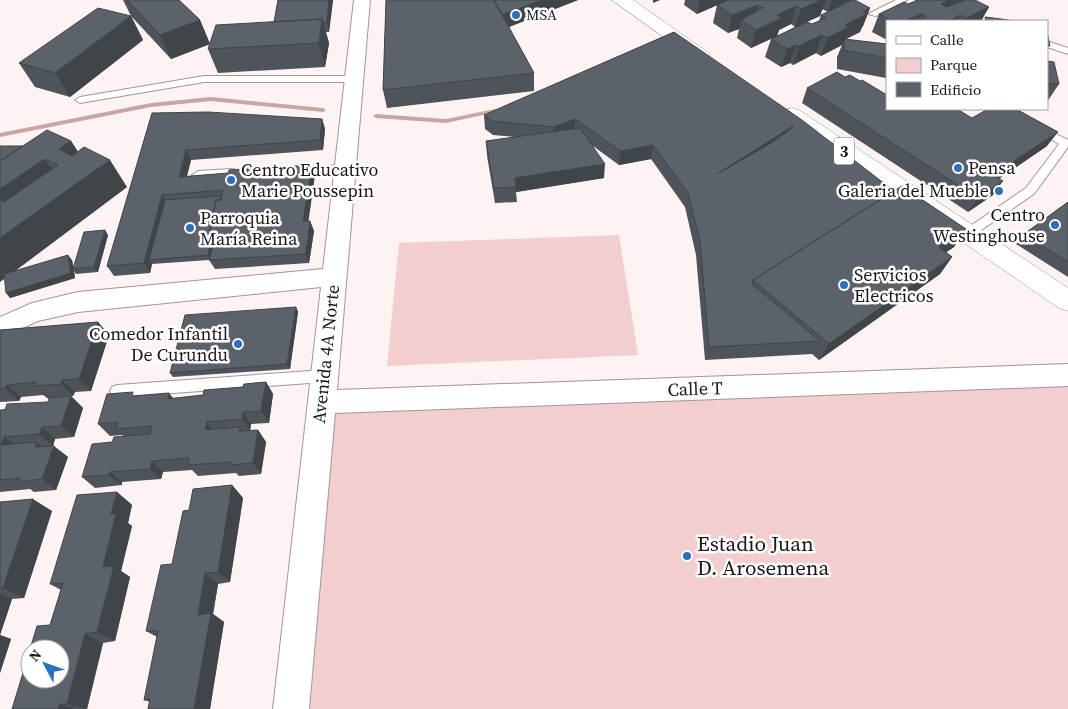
<svg xmlns="http://www.w3.org/2000/svg" width="1068" height="709" font-family="'Source Serif 4',serif">
<style>
.green{fill:#f2cece}
.lines{fill:none;stroke-linecap:round;stroke-linejoin:round}
.stream{fill:#c9a5a5;fill-rule:evenodd}
.service-casing{stroke:#a29695;stroke-width:2}
.minor-casing{stroke:#a29695;stroke-width:2}
.primary-casing{stroke:#a29695;stroke-width:1}
.service{fill:#fff;fill-rule:evenodd}
.minor{fill:#fff;fill-rule:evenodd}
.primary{fill:#fff;fill-rule:evenodd}
.wall{fill:#4e545a;fill-rule:evenodd}
.shaded-wall{fill:#40454a}
.building{fill:#5b6269;stroke:#40454a;fill-rule:evenodd}
.poi-dot{fill:#2a71c2;stroke:#fff;stroke-width:2}
.labels{text-anchor:middle;stroke-width:5;stroke-linejoin:round;paint-order:stroke}
.far-poi-label{font-size:15px;fill:#1c1717;stroke:#fff;text-anchor:start}
.shield{fill:#fff;stroke:#605d5d;stroke-width:1}
.shield-label{font-size:16px;font-weight:bold;fill:#1c1717}
.poi-label{font-size:18px;fill:#1c1717;stroke:#fff;text-anchor:start}
.street-label{font-size:18px;fill:#1c1717;stroke:#fff}
.near-poi-label{font-size:21px;fill:#1c1717;stroke:#fff;text-anchor:start}
</style>
<rect width="100%" height="100%" fill="#fef3f3"/>
<path class="green" d="M619,235L638,355L387,366L399,243Z
M1068,375V709H291L321,402Z"/>
<g class="lines">
<path class="stream" d="M211,97L323,108L326,110L323,112L211,101L151,107L0,137V133L151,103Z
M495,109L498,111L497,112L446,123L376,118L373,116L376,114L446,119Z"/>
<defs>
<path id="service" d="M896,0H907L876,16L868,14Z
M1047,41L1068,48V54L1047,47Z
M204,76H354L359,79L354,82H204L80,103L75,100L80,97Z
M1038,125L1068,140V147L1034,194L971,237H963L961,234L963,231L1026,188L1059,144L1034,130V126Z
M345,165L349,166V172L296,175L290,171L296,167Z
M232,169L236,170V176L198,179L192,175L198,171Z
M324,370L329,372L331,376L329,380L324,382L117,397L112,395L110,391L112,387L117,385Z"/>
<path id="minor" d="M354,0H370L337,390L1068,364V386L335,413L309,709H273L321,287L78,312L38,321L0,338V317L32,303L78,292L323,269Z"/>
<path id="primary" d="M612,0H633L710,54L707,58H693Z
M792,108L799,110L1068,288V311L1059,308L785,120L782,115L785,110Z"/>
</defs>
<use href="#service" class="service-casing"/>
<use href="#minor" class="minor-casing"/>
<use href="#primary" class="primary-casing"/>
<use href="#service" class="service"/>
<use href="#minor" class="minor"/>
<use href="#primary" class="primary"/>
</g>
<path class="wall" d="M123,0H179L200,20L210,44L171,59L131,16Z
M278,0H333L329,32H326L329,43L325,67L218,73L208,49L274,22Z
M386,0H578L509,27L534,73V91L387,108L383,90Z
M685,0H851V1L870,8L863,26L862,27L860,32L846,39L887,44V82L886,78L837,69V57L842,45L821,56L816,53L793,65L790,63L781,67L765,57L771,39L795,27L791,24L779,30L777,36L751,48L737,38L739,29L728,33L713,23L717,5L697,14L684,5ZM822,9L828,12L821,15L819,21L812,24L807,22L820,16Z
M915,0H965L961,2L989,7L981,21H887V40L872,32L879,14L908,4L915,2Z
M131,16L143,40L70,97L35,87L19,63Z
M674,32L894,191L966,229L954,247L946,252L952,257L940,274L819,360L812,354L705,360L696,255L685,207L651,159L619,165L593,146L604,178L516,192L517,202L495,203L487,156L486,141L515,137L493,135L485,129L484,115Z
M1047,61L1059,84L1047,102Z
M807,88L887,109L972,118L1047,146L999,179L993,195L968,212L802,103Z
M152,113L322,119L325,129L323,150L191,160L187,176L315,175L308,221H310L314,231L309,263L215,269L209,260L152,264L150,273L114,276L107,266Z
M71,141L78,152L127,187L15,271L72,260L73,267L108,235L98,272L76,274L74,271L75,278L10,298L5,279L23,146Z
M1068,202V277L1016,244L1024,234Z
M296,307L298,312L290,369L173,377L170,373Z
M98,322L109,335L91,391L75,392L73,396H71L83,408L74,437L55,439L53,446L68,457L56,490L34,492L30,489L0,492V410L48,402L49,398H47L43,395L21,397L19,401L0,402V330Z
M266,382L273,394L269,423L251,424L250,431L258,430L266,442L261,474L239,476L236,473L198,476L192,470L163,472L161,479L122,482V485L95,488L82,477L112,442L123,436L122,435L110,436L98,424L136,395L173,398L203,395Z
M232,485L243,498L230,582L218,584L213,614L224,622L210,709H148L150,702L144,700L157,637L146,631L172,564L189,510Z
M117,492L132,505L128,523L132,526L121,571L130,577L115,641L103,643L87,709H12L50,625L61,590L50,584Z
M0,502L52,511L24,598L12,599L0,635L11,639L0,673Z"/>
<path class="shaded-wall" d="M329,0H333L329,32L327,22Z
M542,0H578L501,30V16Z
M653,0H660L653,3Z
M700,0H729L697,14Z
M822,0H826L820,16L795,27L801,9Z
M832,0H851V1L828,12Z
M949,0H957L951,11L941,4Z
M958,0H964L955,5Z
M758,5L754,23L741,20L739,29L728,33L732,15Z
M796,6L791,24L779,30L777,36L751,48L756,30L777,15Z
M989,7L981,21H965L966,18Z
M870,8L863,26L862,27L860,32L844,40L842,45L821,56L827,38L863,12Z
M922,14L919,21H904Z
M960,15L957,21H949Z
M131,16L143,40L70,97L55,73Z
M322,19L329,43L325,67L319,43Z
M200,20L210,44L171,59L160,35Z
M822,35L816,53L793,65L799,46Z
M796,45L790,63L781,67L787,49Z
M322,119L325,129L323,150L320,140Z
M575,119V133L553,141L554,127Z
M793,126L787,141L717,174Z
M1058,132L1047,146L984,189L993,175Z
M71,141L89,169L59,149Z
M653,145L651,159L619,165L620,151Z
M186,150L191,160L184,187L179,177Z
M45,159L64,187L0,207V189Z
M110,160L127,187L0,282V238Z
M605,164L604,178L516,192L515,178Z
M312,165L315,175L307,231L303,221Z
M1003,181L993,195L968,212L978,198Z
M162,195L168,205L149,260L152,264L150,273L144,263Z
M310,221L314,231L309,263L306,254Z
M966,229L954,247L928,265L939,247Z
M105,230L108,235L98,272L94,267Z
M211,240L214,245L211,260L208,255Z
M68,255L72,260L74,269H73L74,271L75,278L10,298L6,293Z
M952,257L940,274L819,360L829,344Z
M296,307L298,312L290,369L287,364Z
M98,322L109,335L91,391L79,379Z
M62,380L75,392L73,396L61,384Z
M266,382L273,394L269,423L261,411Z
M7,385L21,397L19,401L5,388Z
M169,393L179,405L168,399Z
M71,396L83,408L74,437L61,426Z
M243,412L251,424L250,431L242,419Z
M207,422L216,434L205,430Z
M42,427L55,439L53,446L39,434Z
M258,430L266,442L261,474L253,463Z
M4,437L19,448L1,445Z
M36,442L50,453L35,447Z
M54,446L68,457L56,490L42,479Z
M152,461L163,472L161,479L150,469Z
M110,472L122,482V485L109,475Z
M232,485L243,498L230,582L218,572Z
M117,492L132,505L128,523L132,526L121,571L130,577L115,641L97,632L103,567L111,514Z
M33,499L52,511L24,598L3,588Z
M205,573L218,584L213,614L224,622L210,709H194L198,615Z
M0,594L12,599L0,635L11,639L0,673Z
M85,634L103,643L87,709H84L67,704Z
M60,704L75,709H58Z"/>
<path class="building" d="M127,0H179L200,20L160,35Z
M278,0H329L327,22H323L322,19L274,22Z
M386,0H494L534,73L383,90Z
M494,0H542L502,15Z
M728,0H822L801,9L796,6L777,15L782,18L756,30L741,20L763,8L758,5L732,15L717,5Z
M852,0H855L870,8L863,12L867,14L845,25L849,27L827,38L822,35L799,46L796,45L787,49L771,39L807,22L812,24L826,18L821,15Z
M918,0H949L941,4L947,7L966,0H975L989,7L966,18L960,15L949,21H920L927,17L922,14L904,21H893L879,14L904,2L908,4Z
M98,8L131,16L55,73L19,63Z
M985,17L1009,20L1010,21H986Z
M322,19L319,43L208,49L216,25Z
M674,32L802,120L894,191L753,280L752,284L820,341L709,347L700,241L688,193L653,145L620,151L575,119L554,127L492,121L484,115ZM793,126V127L773,142L717,174Z
M1047,32L1050,46H1047Z
M844,39L887,44V58L844,50Z
M1047,61L1054,62L1059,84L1047,83Z
M837,72L845,77L850,75L860,81L862,80L887,95V109H957L972,118L988,109H1016L1058,132L993,175L1003,181L978,198L807,88Z
M208,112L322,119L320,140L186,150L179,177L228,173L229,170L312,165L303,221H310L306,254L209,260L216,235H209L216,200H221L223,190L162,195L144,263L107,266L152,113Z
M580,128L605,164L515,178L516,187L494,188L486,141Z
M47,130L71,141L59,149L72,156L84,147L110,160L0,238V200L4,202L58,165L45,159L0,189V161Z
M0,146H23L0,161Z
M902,186L966,229L939,247L952,257L829,344L753,280Z
M221,196L220,200H216L209,235L211,240L208,255L149,260L165,200Z
M1068,202V262L1024,234Z
M105,230L94,267L73,269L84,232Z
M68,255L71,273L6,293L4,274Z
M296,307L287,364L170,373L185,315Z
M98,322L79,379L62,380L61,384L34,386L36,382L7,385L5,388L0,389V330Z
M266,382L261,411L243,412L242,419L207,422L205,430L240,427L239,431L258,430L253,463L230,465L231,462L188,465L189,458L152,461L150,469L110,472L109,475L82,477L92,444L112,442L114,437L150,434L152,426L116,429L118,422L98,424L107,394L133,392L132,396L169,393L168,399L203,395L204,390L243,387L244,384Z
M71,396L61,426L42,427L39,434L4,437L1,445L36,442L35,447L54,446L42,479L19,482L20,478L0,480V410H5L7,404L48,402L49,398Z
M232,485L218,572L205,573L198,615L211,613L194,709H148L150,699L144,700L158,631H146L161,565L172,564L183,511L189,510L193,489Z
M117,492L111,514H116L103,567L114,566L97,632L85,634L67,704H60L58,709H12L30,650V679H60V649H30L37,626L50,625L63,583L50,584L77,495Z
M33,499L3,588H0V502Z"/>
<g class="poi-dot">
<circle cx="516" cy="15" r="5"/>
<circle cx="958" cy="168" r="5"/>
<circle cx="231" cy="180" r="5"/>
<circle cx="999" cy="191" r="5"/>
<circle cx="1055" cy="225" r="5"/>
<circle cx="190" cy="228" r="5"/>
<circle cx="844" cy="285" r="5"/>
<circle cx="238" cy="344" r="5"/>
<circle cx="687" cy="556" r="5"/>
</g>
<g class="labels">
<g class="far-poi-label">
<text x="526" y="20">MSA</text>
</g>
<rect class="shield" x="834" y="137.5" width="20" height="27" rx="4"/>
<g class="shield-label">
<text x="844" y="157">3</text>
</g>
<g class="poi-label">
<text x="968" y="174">Pensa</text>
<text x="241" y="176">Centro Educativo<tspan x="241" dy="21">Marie Poussepin</tspan></text>
<text x="989" y="197" text-anchor="end">Galeria del Mueble</text>
<text x="1045" y="221" text-anchor="end">Centro<tspan x="1045" dy="21">Westinghouse</tspan></text>
<text x="200" y="224">Parroquia<tspan x="200" dy="21">María Reina</tspan></text>
<text x="854" y="281">Servicios<tspan x="854" dy="21">Electricos</tspan></text>
<text x="228" y="340" text-anchor="end">Comedor Infantil<tspan x="228" dy="21">De Curundu</tspan></text>
</g>
<g class="street-label">
<text transform="translate(326 354) rotate(-84)" y="6">Avenida 4A Norte</text>
<text transform="translate(695 389) rotate(-2)" y="6">Calle T</text>
</g>
<g class="near-poi-label">
<text x="697" y="551">Estadio Juan<tspan x="697" dy="24">D. Arosemena</tspan></text>
</g>
</g>
<rect x="886" y="20" width="162" height="90" fill="#ffffff" stroke="#a4a2a2"/>
<rect x="896" y="36" width="25" height="8" fill="#ffffff" stroke="#a4a2a2"/>
<text x="930" y="45" font-size="15" fill="#1c1717">Calle</text>
<rect x="896" y="58" width="25" height="15" fill="#f2cece" stroke="#a4a2a2"/>
<text x="930" y="70" font-size="15" fill="#1c1717">Parque</text>
<rect x="896" y="82" width="25" height="15" fill="#5b6269" stroke="#a4a2a2"/>
<text x="930" y="95" font-size="15" fill="#1c1717">Edificio</text>
<g transform="translate(45 664) rotate(311)"><circle r="24" fill="#ffffff" stroke="#a4a2a2"/>
<path d="M0-4L9 19L0 12L-9 19Z" fill="#2a71c2"/>
<text y="-8" font-size="14" font-weight="bold" text-anchor="middle" fill="#1c1717">N</text>
</g>
</svg>
